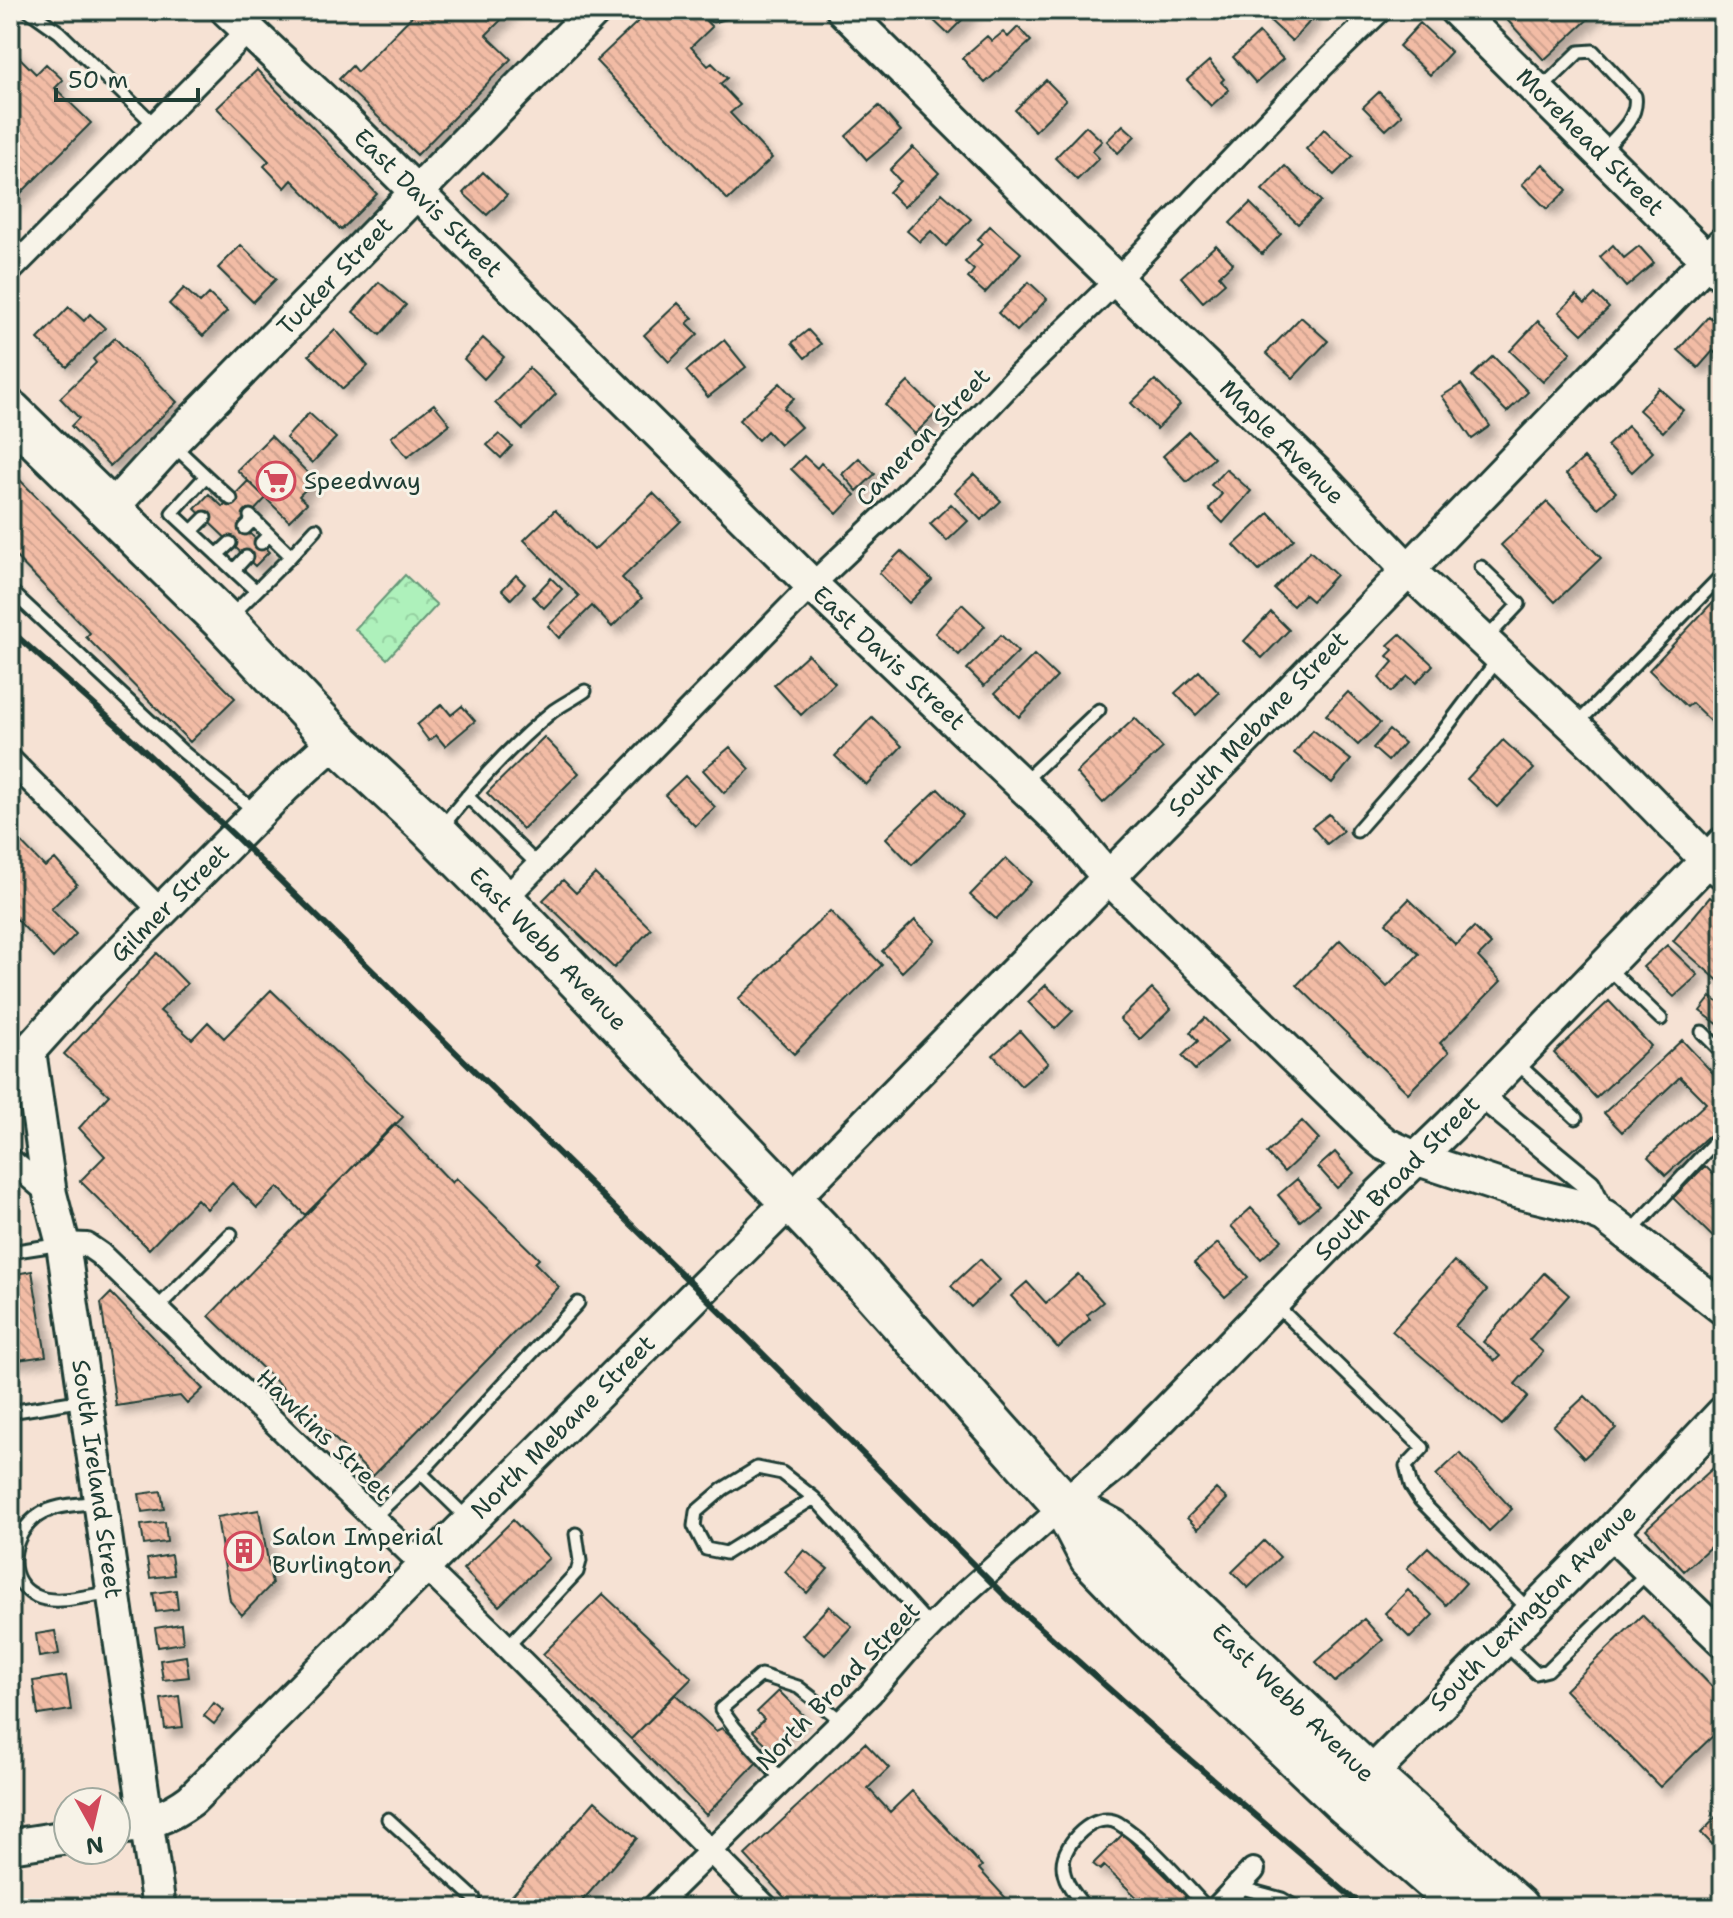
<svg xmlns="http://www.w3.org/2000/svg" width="1733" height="1918" font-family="'Shantell Sans',sans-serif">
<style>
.park{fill:url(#park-crowns);stroke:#669778;stroke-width:2}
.building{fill:url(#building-back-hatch);stroke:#1f3d34;stroke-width:2;filter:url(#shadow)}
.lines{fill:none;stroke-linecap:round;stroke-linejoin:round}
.lane-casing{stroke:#1f3d34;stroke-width:17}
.street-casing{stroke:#1f3d34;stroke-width:28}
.secondary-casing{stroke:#1f3d34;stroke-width:38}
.highway-casing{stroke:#1f3d34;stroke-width:48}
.lane{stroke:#f7f3e8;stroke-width:11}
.street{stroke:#f7f3e8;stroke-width:22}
.secondary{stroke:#f7f3e8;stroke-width:32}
.highway{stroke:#f7f3e8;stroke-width:42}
.rail{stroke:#1f3d34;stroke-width:6}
.labels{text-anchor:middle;stroke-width:6;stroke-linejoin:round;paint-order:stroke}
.street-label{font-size:24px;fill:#1f3d34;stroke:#f7f3e8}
.poi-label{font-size:24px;fill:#1f3d34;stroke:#f7f3e8;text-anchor:start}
</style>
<defs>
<pattern id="park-crowns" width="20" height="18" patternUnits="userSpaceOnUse" patternTransform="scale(2)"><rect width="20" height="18" fill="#aef1bb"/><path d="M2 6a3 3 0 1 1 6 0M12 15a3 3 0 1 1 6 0" fill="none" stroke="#95d0a1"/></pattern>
<pattern id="building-back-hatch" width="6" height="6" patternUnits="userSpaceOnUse" patternTransform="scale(2)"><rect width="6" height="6" fill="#f2bca5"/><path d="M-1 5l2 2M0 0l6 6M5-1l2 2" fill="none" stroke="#cfa28f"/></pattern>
<filter id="shadow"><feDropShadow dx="7" dy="7" stdDeviation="4" flood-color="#0004"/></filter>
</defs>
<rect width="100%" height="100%" fill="#f6e2d4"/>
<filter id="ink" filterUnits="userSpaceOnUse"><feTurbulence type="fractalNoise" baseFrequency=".0125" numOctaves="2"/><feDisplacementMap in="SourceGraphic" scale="16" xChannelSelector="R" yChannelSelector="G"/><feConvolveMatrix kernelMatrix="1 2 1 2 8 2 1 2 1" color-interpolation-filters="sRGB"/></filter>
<g filter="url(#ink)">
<path class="park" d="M405,575L437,605L387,659L355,629Z"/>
<path class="building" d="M418,10H511L486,35L511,59L417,155L339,79L352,66L357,72Z
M650,10H695L712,27L691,47L708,66L712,63L727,78L720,84L740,105L730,113L772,158L728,200L596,61Z
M935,10H972L948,34L929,16Z
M1268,10H1306L1314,17L1292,41L1264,15Z
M1498,10H1598L1544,60Z
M1420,23L1451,52L1430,75L1399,46Z
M1018,27L1031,41L985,83L962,58L987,36L992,41L1003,32L1008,37Z
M1259,33L1283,59L1256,83L1233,57Z
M10,48L36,74L46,64L63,80L55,88L91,123L10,204V135L19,125L10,116Z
M1209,61L1224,79L1221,82L1229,90L1211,106L1187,80Z
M257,70L377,194L341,230L292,180L285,188L264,166L269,161L217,108Z
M1046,80L1066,100L1035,131L1015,110Z
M1379,92L1402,115L1386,130L1363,107Z
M879,106L901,131L867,160L846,136Z
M1123,125L1135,136L1118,153L1107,141Z
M1086,126L1102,141L1092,151L1099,158L1077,180L1055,158Z
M1324,129L1353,156L1334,175L1306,149Z
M913,147L939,173L904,207L889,192L900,181L890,170Z
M1543,164L1567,190L1547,209L1522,184Z
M1285,166L1321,201L1298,224L1262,190Z
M483,172L507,195L487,215L463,193Z
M942,193L971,219L946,246L931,231L920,242L907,231Z
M1250,203L1281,234L1262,254L1230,223Z
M990,226L1021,253L985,293L968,278L974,270L965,262L982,244L977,240Z
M241,245L276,279L253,302L218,268Z
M1216,245L1233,263L1219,276L1225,283L1203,302L1181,277Z
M1613,245L1624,258L1639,246L1654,263L1626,287L1600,257Z
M379,282L406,305L380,335L353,312Z
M1029,282L1047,299L1017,331L998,313Z
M184,288L200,303L209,294L227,311L203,336L169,304Z
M1595,294L1609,308L1582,334L1559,312L1576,295L1585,304Z
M678,303L693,318L687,323L698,334L669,362L644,335Z
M69,307L84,321L90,314L105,328L67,367L38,339Z
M1709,316L1723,328V360L1713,351L1698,368L1678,350Z
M1301,317L1328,341L1293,378L1266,353Z
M1538,321L1571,352L1543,382L1510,351Z
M335,329L368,366L343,389L309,355Z
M808,330L821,344L805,358L792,343Z
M115,338L177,402L110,466L71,426L79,418L60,398L96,363L93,359Z
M483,338L504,357L484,379L464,359Z
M724,340L746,367L708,397L686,371Z
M1493,356L1528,392L1507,412L1472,376Z
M529,368L556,394L522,429L495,403Z
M1155,380L1180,405L1157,429L1131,403Z
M908,382L938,411L915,434L885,405Z
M780,383L794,398L784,408L801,427L780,445L767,431L758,440L739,420Z
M1461,384L1490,426L1472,439L1442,396Z
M1659,388L1683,410L1663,432L1639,410Z
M434,404L450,424L407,457L391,437Z
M309,413L336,438L312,463L286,438Z
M1628,426L1653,452L1632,472L1607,446Z
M1189,432L1214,458L1187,482L1163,456Z
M499,434L512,446L501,458L487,445Z
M271,436L315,480L299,496L307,503L289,521L237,470Z
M804,456L817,468L821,463L855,495L837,514L791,469Z
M859,458L875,474L857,491L842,474Z
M1584,458L1616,492L1598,508L1566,474Z
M1226,469L1251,491L1223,523L1209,509L1222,494L1211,485Z
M10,470L235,698L190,742L86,637L90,633L10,551Z
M974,474L1001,501L981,520L955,492Z
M248,481L266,498L241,525L269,552L255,566L195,509L209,494L223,507Z
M653,493L681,521L622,578L642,598L612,627L592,606L559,638L548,626L579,596L524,540L555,510L594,550Z
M1547,502L1601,558L1555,602L1501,545Z
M951,504L968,521L947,541L930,524Z
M1269,513L1294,539L1259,571L1234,545Z
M901,551L932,580L909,603L879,573Z
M1310,551L1336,575L1312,601L1304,594L1293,606L1274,589Z
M516,575L525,584L511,599L502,590Z
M551,578L562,589L544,608L533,597Z
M1723,591V733L1692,703L1687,707L1649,670Z
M962,604L985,626L959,655L935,633Z
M1271,612L1289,630L1262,658L1244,641Z
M1400,634L1433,665L1416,683L1408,676L1391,692L1379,678L1393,662L1387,656L1393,650L1388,645Z
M1001,635L1018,652L984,686L967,669Z
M808,654L835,683L801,715L774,685Z
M1034,655L1057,677L1019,717L995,693Z
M1199,671L1219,693L1196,715L1175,693Z
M1348,692L1380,723L1358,745L1326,715Z
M442,704L451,715L462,706L475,721L445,746L436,735L429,741L417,725Z
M872,717L902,746L866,785L835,756Z
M1135,718L1163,748L1103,803L1076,773Z
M1313,730L1351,760L1332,783L1294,753Z
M1389,730L1404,743L1388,761L1373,748Z
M544,737L579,773L523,829L487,793Z
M1503,740L1534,769L1497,807L1467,779Z
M730,747L750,769L724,793L703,770Z
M685,776L715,807L695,826L665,795Z
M938,789L963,815L912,865L886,838Z
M1329,814L1343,831L1327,844L1312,827Z
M10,831L45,867L55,859L77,884L51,909L76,934L53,958L10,912Z
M1006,858L1031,882L996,919L970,895Z
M595,874L651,929L614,968L543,900L563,880L576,893Z
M1710,897L1723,908V980L1721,983L1673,941Z
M1409,899L1456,945L1474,927L1491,944L1478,957L1501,981L1440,1043L1449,1052L1408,1093L1297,985L1340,940L1387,987L1419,954L1386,923Z
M830,911L882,965L794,1054L738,999Z
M915,920L935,940L902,972L882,951Z
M1667,945L1698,975L1674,997L1643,967Z
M157,953L187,984L160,1011L192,1039L208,1022L224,1038L271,990L403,1117L305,1215L278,1187L257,1208L232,1183L207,1209L197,1199L149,1249L80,1181L105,1156L79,1128L109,1095L64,1054Z
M1046,985L1073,1011L1055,1029L1028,1002Z
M1152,989L1171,1009L1140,1039L1120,1019Z
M1711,997L1723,1006V1028L1700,1011Z
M1609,1001L1651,1046L1596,1098L1554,1053Z
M1205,1018L1227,1041L1195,1070L1182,1056L1198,1041L1190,1032Z
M1020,1031L1048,1063L1021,1086L993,1055Z
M1682,1040L1723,1084V1122L1666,1175L1648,1157L1706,1103L1680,1077L1622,1132L1604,1113Z
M1302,1121L1319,1139L1284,1172L1267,1153Z
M395,1123L452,1183L456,1178L539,1259L535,1263L559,1287L373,1476L209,1316Z
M1335,1152L1354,1173L1337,1188L1318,1167Z
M1723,1165V1247L1673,1198L1705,1166L1714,1175Z
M1297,1179L1319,1205L1300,1221L1278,1195Z
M1251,1208L1282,1240L1261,1259L1231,1226Z
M1218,1243L1248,1277L1225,1297L1194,1263Z
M980,1259L1000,1280L971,1307L951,1286Z
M1454,1261L1487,1290L1455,1326L1495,1361L1500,1356L1483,1342L1544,1273L1569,1295L1529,1340L1543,1352L1515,1384L1528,1396L1502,1425L1392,1331Z
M32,1271L46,1356L10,1361V1275Z
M1078,1274L1103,1302L1087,1315L1090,1319L1058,1348L1011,1296L1027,1282L1046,1303Z
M111,1293L203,1389L187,1404L180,1396L116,1406L101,1303Z
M1585,1396L1616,1428L1584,1458L1553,1426Z
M1460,1453L1512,1509L1489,1531L1436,1475Z
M1723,1459V1535L1684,1571L1646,1529Z
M1216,1489L1227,1499L1198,1529L1187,1518Z
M161,1491L164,1509L142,1512L139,1494Z
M259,1510L272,1584L242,1615L230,1601L217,1517Z
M513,1520L549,1558L499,1606L463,1569Z
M165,1522L167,1542L144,1545L141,1525Z
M1264,1541L1280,1557L1248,1588L1232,1572Z
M1428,1547L1466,1583L1446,1605L1407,1568Z
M804,1550L828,1569L807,1593L785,1572Z
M171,1555L174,1575L150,1578L147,1559Z
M176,1590L178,1609L156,1612L153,1593Z
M1408,1590L1433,1615L1410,1638L1385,1613Z
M603,1594L692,1678L631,1739L543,1654Z
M829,1606L852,1626L825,1655L802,1635Z
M1642,1615L1723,1698V1726L1660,1787L1565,1690Z
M1364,1619L1383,1640L1335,1682L1316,1662Z
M181,1624L183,1643L158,1647L155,1628Z
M55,1631L59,1654L39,1657L36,1634Z
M186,1656L189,1677L163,1680L160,1660Z
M66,1676L71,1710L38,1715L33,1681Z
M779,1691L803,1715L770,1748L753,1731L764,1719L757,1712Z
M675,1694L716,1731L722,1728L759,1760L706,1815L631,1739Z
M179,1696L183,1727L165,1729L161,1699Z
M214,1703L224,1711L214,1724L204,1716Z
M865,1743L889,1768L868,1788L890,1812L912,1791L982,1866L979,1869L1015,1908H794L745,1855Z
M595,1801L637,1838L576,1908H501Z
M1723,1810V1855L1701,1833Z
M1123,1834L1186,1896L1174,1908H1148L1104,1866L1100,1870L1093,1864Z"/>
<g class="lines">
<defs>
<path id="lane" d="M28,10L59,32L154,124
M707,10L713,15L730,10
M1540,90L1579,52L1593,51L1635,96C1639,119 1615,137 1601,152
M173,445L206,476L172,513L256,591L231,616
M206,476L231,499
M250,516L291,556L256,591
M245,528L253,520
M192,531L205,518
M261,543L269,535
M217,555L230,543
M291,556L316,529
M1481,567L1519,604L1485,640
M234,570L246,557
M10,590L182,751L256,812
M1575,726L1723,574
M1022,783L1099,710
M467,796L538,865
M441,828C475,785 511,745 553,711C563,704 575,698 585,691
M1357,831L1436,741L1498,659
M1607,967L1661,1019
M1702,1032L1723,1053
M1515,1061L1576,1118
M1631,1232L1723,1133
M10,1252L62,1244
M1275,1304L1423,1448L1406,1466L1411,1486L1420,1500L1529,1610
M157,1308L231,1234
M10,1412L84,1400
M757,1468L782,1473L814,1498L726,1553L706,1549L694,1526L696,1512L723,1489Z
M814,1498L931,1627
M98,1502C79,1505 56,1504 39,1515C11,1533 2,1580 36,1596C56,1606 88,1595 109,1593
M373,1518L421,1473
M467,1518L421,1473L578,1303
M1504,1643L1536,1673L1548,1670L1647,1573
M507,1647L577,1572L580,1561L576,1534
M783,1781L735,1728L721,1709L761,1675L798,1687L842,1721
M388,1819L474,1898
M1238,1887L1282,1899L1297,1908
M1085,1908C1076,1895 1063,1882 1063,1865C1063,1843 1095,1810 1118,1823C1152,1844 1180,1880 1207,1908"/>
<path id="street" d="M10,271L248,31
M10,760L162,912
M503,901L812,585L893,508L1012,382L1117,280L1321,67L1380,10
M1480,1095L1589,1185L1604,1216
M10,1160L50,1194
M63,1244L87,1245L100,1254L498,1638L767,1908
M653,1908L870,1694L909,1649L956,1601L1064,1505
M1217,1908L1253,1870"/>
<path id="secondary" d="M227,10L341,117L812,585L1065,826L1108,877L1374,1135L1385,1144L1415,1158L1512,1190L1578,1206L1604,1216L1723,1308
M843,10L1078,243L1316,473L1408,570L1602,752L1707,860L1723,872
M1456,10L1723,275
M111,509L171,443L595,10
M29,1051L50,1194L63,1244L159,1908
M15,1066L88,985L284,787L336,740
M1064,1505L1115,1464L1163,1416L1349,1224L1451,1125L1723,844
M1611,1532L1723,1640
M1354,1791L1611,1532L1723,1413
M116,1829C145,1824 167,1818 191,1800L791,1200L1253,731L1723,244
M10,1846L68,1837"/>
<path id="highway" d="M10,412L225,622L336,740L429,826L503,901L819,1230L1064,1505L1091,1557L1148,1616L1344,1802L1466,1908
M1064,1505L1111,1530L1368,1775L1517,1908"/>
</defs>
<use href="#lane" class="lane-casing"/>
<use href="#street" class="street-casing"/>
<use href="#secondary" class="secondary-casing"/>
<use href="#highway" class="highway-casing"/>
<use href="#lane" class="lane"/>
<use href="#street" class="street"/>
<use href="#secondary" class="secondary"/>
<use href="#highway" class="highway"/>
<path class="rail" d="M10,630L119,727L236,837L742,1333L1007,1598L1162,1736L1364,1908"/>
</g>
</g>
<defs>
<symbol id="supermarket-ring" viewBox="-11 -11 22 22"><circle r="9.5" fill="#f7f3e8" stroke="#d1495b" stroke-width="1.5"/><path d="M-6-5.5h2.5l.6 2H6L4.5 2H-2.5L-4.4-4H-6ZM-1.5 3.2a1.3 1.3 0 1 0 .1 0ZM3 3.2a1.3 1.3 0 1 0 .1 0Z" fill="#d1495b"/></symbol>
<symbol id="building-ring" viewBox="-11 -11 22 22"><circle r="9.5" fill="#f7f3e8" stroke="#d1495b" stroke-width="1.5"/><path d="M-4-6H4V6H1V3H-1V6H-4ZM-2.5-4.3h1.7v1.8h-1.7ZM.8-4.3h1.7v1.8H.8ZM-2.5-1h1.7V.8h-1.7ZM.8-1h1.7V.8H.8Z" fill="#d1495b"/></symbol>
</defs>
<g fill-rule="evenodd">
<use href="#supermarket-ring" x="254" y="459" width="44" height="44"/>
<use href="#building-ring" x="222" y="1529" width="44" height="44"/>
</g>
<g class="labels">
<g class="street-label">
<text transform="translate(1590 142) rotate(45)" y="8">Morehead Street</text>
<text transform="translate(428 203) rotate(45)" y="8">East Davis Street</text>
<text transform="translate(335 276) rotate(-46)" y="8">Tucker Street</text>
<text transform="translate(923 437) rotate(-46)" y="8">Cameron Street</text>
<text transform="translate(1282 442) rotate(45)" y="8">Maple Avenue</text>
<text transform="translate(889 658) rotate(43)" y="8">East Davis Street</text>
<text transform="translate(1258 724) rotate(-46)" y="8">South Mebane Street</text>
<text transform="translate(170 903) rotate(-45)" y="8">Gilmer Street</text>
<text transform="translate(548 949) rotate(46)" y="8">East Webb Avenue</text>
<text transform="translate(1397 1178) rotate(-45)" y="8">South Broad Street</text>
<text transform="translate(563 1427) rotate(-45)" y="8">North Mebane Street</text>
<text transform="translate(324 1435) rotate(44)" y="8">Hawkins Street</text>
<text transform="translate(97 1479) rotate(82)" y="8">South Ireland Street</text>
<text transform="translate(1533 1608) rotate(-45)" y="8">South Lexington Avenue</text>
<text transform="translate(838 1686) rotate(-46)" y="8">North Broad Street</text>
<text transform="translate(1293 1703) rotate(44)" y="8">East Webb Avenue</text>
</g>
<g class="poi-label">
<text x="304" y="489">Speedway</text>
<text x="272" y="1545">Salon Imperial<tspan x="272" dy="28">Burlington</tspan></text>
</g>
</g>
<rect width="1733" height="1918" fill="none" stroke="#f7f3e8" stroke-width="40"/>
<rect x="20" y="20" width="1693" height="1878" fill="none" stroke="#1f3d34" stroke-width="3" filter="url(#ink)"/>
<g transform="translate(92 1826) rotate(172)"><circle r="38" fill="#f7f3e8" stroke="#a1aaa0" stroke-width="2"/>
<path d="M0-6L14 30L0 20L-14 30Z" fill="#d1495b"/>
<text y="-12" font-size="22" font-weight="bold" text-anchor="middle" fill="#1f3d34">N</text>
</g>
<path d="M56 88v12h142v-12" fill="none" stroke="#1f3d34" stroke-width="4"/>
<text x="68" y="88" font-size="24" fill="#1f3d34" stroke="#f7f3e8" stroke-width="6" paint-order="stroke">50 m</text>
</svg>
